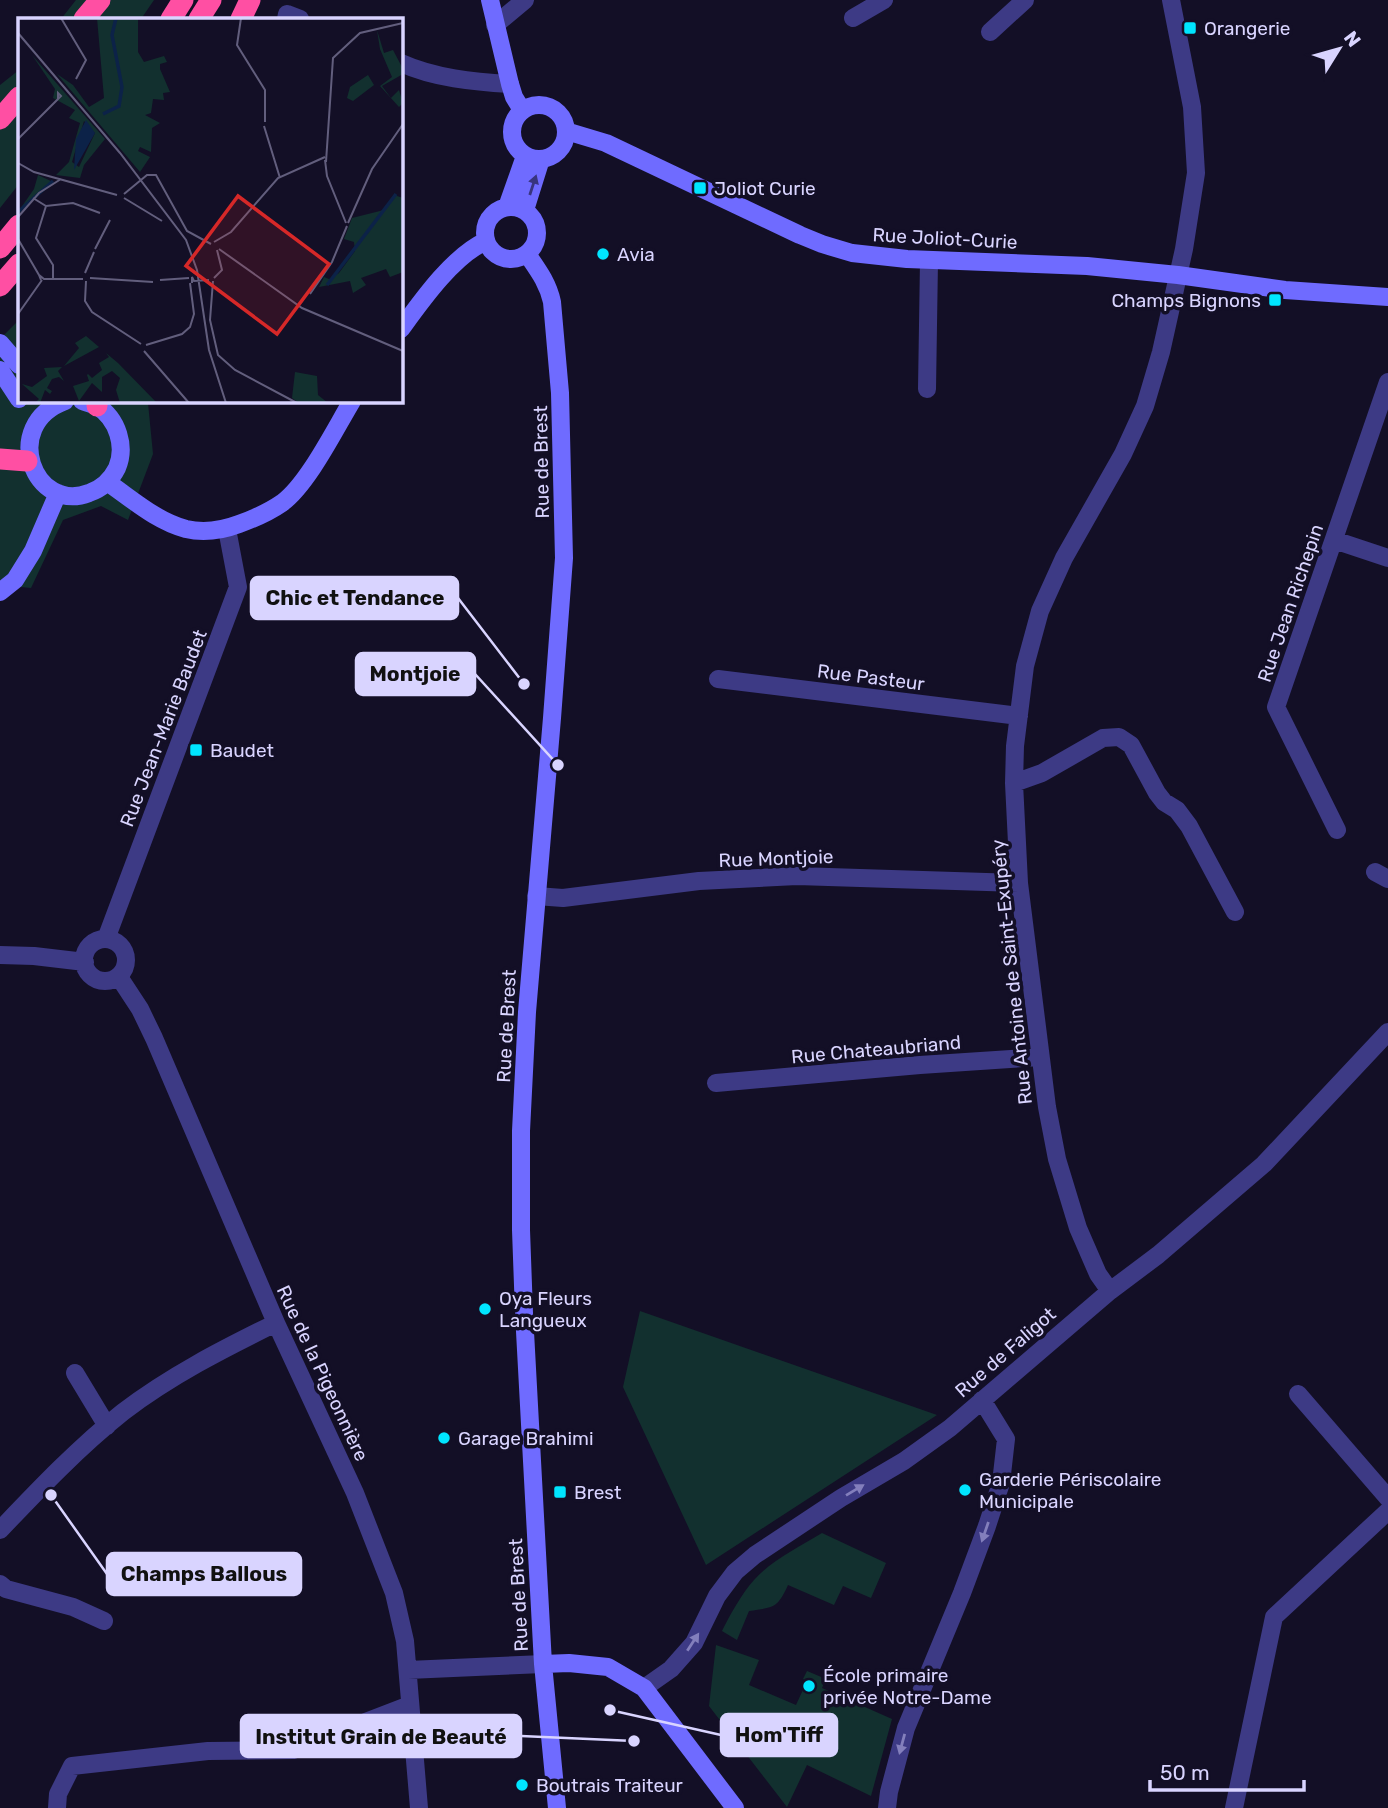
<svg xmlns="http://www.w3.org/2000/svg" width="1388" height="1808" font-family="Rubik,sans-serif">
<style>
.green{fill:#12302f}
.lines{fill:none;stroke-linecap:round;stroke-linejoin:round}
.street{stroke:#3d3a85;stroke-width:18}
.secondary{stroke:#6f6bff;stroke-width:18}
.highway{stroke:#ff4fa3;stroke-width:21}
.oneway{fill:#38347d}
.oneway2{fill:#837fbc}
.poi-dot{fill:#00e5ff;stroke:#130f26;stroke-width:2.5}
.labels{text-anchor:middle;stroke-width:7;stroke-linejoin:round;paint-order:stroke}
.poi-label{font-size:19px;fill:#d9d4ff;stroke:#130f26;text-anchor:start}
.street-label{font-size:19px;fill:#d9d4ff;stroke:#130f26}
.inset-river{fill:none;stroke:#0c2248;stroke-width:3.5}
.inset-road{fill:none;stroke:#625e7d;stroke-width:2}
.view{fill:#d62828;fill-opacity:0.15;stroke:#d62828;stroke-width:3.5}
.inset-edge{fill:none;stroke:#d9d4ff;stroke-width:3.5}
.leader{fill:none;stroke:#d9d4ff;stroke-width:2.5}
.callout-dot{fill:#d9d4ff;stroke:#130f26;stroke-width:2.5}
.callout{fill:#d9d4ff;stroke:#d9d4ff;stroke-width:2.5}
.callout-label{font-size:21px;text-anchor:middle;font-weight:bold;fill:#111}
</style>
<rect width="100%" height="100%" fill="#130f26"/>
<path class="green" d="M76,0H154L141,19H61Z
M19,70V184L0,208V85Z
M19,320V401H159L148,403L153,454L128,520L101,506L63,520L31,588L0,585V339Z
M640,1311L937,1415L706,1565L623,1387Z
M822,1533L886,1563L871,1598L843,1586L834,1605L788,1585C777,1609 774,1607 749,1611L737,1640L722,1631C730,1615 742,1593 754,1580C772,1560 799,1547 822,1533Z
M716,1645L759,1660L749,1685L796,1705L807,1681L803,1679L807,1671L826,1679L822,1688L892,1719L871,1796L807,1765L787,1807L709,1706Z"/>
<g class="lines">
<path class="street" d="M853,18L884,0
M286,19L287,14L300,19
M495,25L525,0
M990,32L1025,0
M401,63C434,78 474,82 510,84
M927,389L929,261
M1334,540L1388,558
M718,679L1019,716
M1014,783L1042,773L1103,738L1119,737L1131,745L1157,793L1164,802L1177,810L1189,826L1235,912
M1337,830L1276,707L1388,382
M1375,872L1388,879
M536,896L563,898L699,881L797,876L1019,883
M106,939L238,587L227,529
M84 960a21 21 0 1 1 42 0a21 21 0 1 1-42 0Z
M0,955L34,956L85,962
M119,977L140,1009L154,1038L276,1323L355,1493L394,1593L405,1641L419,1808
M716,1083L920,1065L1040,1057
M1110,1291L1098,1274L1078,1228L1057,1159L1047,1107L1019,883L1014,783L1015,746L1025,666L1040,611L1064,558L1123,454L1145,406L1161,352L1184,249L1196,173L1192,107L1171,0
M75,1373L107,1426
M1298,1394L1388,1498
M0,1530C39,1489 79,1447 123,1412C170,1376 223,1349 276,1323
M0,1584L6,1589L73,1607L104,1621
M408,1670L543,1664
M644,1688L671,1669L694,1643L717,1596L735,1572L755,1555L841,1498L904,1461L950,1428L1110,1291L1158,1255L1264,1164L1388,1032
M57,1808L58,1794L72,1766L208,1751L293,1750L410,1705
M887,1808L889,1792L906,1728L962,1593L987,1526L1001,1483L1006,1439L982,1400
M1234,1808L1274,1617L1388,1511"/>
<path class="secondary" d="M490,0L510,84L514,97L522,110
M512 132a27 27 0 1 1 54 0a27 27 0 1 1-54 0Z
M566,131L606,143L800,235L822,244L852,253L907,259L1087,266L1178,275L1285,290L1388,297
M485 233a26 26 0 1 1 52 0a26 26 0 1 1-52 0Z
M507,207L525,156
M525,210L541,159
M527,254C538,270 548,283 552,302L560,393L564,558L552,718L527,1012L521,1131V1230L524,1313L543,1664L557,1808
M401,329C422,300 453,256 486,241
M0,343L19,365
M0,370L19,399
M65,401C0,425 34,514 89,493C101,489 111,480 117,468C126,447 118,419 97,406C93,404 87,403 82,401
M107,482C132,499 156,521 186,529C203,533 223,530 239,524C253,519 269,512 282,503C308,484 335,429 352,401
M0,592L15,580L33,551L58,493
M543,1664L569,1663L608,1667L644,1688L735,1808"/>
<path class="highway" d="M84,19L100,0
M171,19L183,0
M199,19L211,0
M241,19L250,0
M0,119L19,97
M0,248L19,225
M0,286L19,264
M97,401V406
M0,459L27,461"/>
</g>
<defs><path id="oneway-solid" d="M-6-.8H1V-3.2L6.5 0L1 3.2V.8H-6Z" transform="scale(1.75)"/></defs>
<use class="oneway" href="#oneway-solid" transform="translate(533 185) rotate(-72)"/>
<g class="oneway2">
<use href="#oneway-solid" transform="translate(855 1490) rotate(-31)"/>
<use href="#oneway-solid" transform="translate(985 1532) rotate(109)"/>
<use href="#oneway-solid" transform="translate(693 1642) rotate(-57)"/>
<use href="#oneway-solid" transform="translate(902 1744) rotate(105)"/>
</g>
<g class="poi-dot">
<rect x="1183" y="21" width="14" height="14" rx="3.5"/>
<rect x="693" y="181" width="14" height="14" rx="3.5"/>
<circle cx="603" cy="254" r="7"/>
<rect x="1268" y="293" width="14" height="14" rx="3.5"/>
<rect x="189" y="743" width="14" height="14" rx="3.5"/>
<circle cx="485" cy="1309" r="7"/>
<circle cx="444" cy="1438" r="7"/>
<circle cx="965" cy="1490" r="7"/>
<rect x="553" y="1485" width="14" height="14" rx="3.5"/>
<circle cx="809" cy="1686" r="7"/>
<circle cx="522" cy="1785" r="7"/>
</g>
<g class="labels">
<g class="poi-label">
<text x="1204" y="35">Orangerie</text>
<text x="714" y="195">Joliot Curie</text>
<text x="617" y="261">Avia</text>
<text x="1261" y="307" text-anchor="end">Champs Bignons</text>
<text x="210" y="757">Baudet</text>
<text x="499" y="1305">Oya Fleurs<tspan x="499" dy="22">Langueux</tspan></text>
<text x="458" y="1445">Garage Brahimi</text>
<text x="979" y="1486">Garderie Périscolaire<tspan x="979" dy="22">Municipale</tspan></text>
<text x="574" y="1499">Brest</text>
<text x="823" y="1682">École primaire<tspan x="823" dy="22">privée Notre-Dame</tspan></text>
<text x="536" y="1792">Boutrais Traiteur</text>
</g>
<g class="street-label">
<text transform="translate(945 238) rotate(3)" y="7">Rue Joliot-Curie</text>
<text transform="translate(541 462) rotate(-91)" y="7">Rue de Brest</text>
<text transform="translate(1290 603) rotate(-71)" y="7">Rue Jean Richepin</text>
<text transform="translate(871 677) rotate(7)" y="7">Rue Pasteur</text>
<text transform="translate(163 728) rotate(-69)" y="7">Rue Jean-Marie Baudet</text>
<text transform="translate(776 858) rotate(-2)" y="7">Rue Montjoie</text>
<text transform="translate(1011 972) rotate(-96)" y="7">Rue Antoine de Saint-Exupéry</text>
<text transform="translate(506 1026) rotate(-87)" y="7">Rue de Brest</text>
<text transform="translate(876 1049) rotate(-5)" y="7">Rue Chateaubriand</text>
<text transform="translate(1005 1352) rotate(-41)" y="7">Rue de Faligot</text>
<text transform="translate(323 1373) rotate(65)" y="7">Rue de la Pigeonnière</text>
<text transform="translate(518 1595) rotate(-93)" y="7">Rue de Brest</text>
</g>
</g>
<g transform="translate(18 18)">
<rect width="385" height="385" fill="#130f26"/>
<path d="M79,0H120V34L126,44L146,38L149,44L142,46V51L152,74L145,75L146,82L135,81L133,95L127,97L142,105L134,110L133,134L122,129L120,133L132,139L122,154L39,56L55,67L71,89L86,80ZM359,12L366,35L375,32L385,51V56L364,68L373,80L381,72L385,85L381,89L362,68L374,59L362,31ZM14,37L87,121L66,147L62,160L38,157L51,144L62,105L51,100L57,92L35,80L37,71ZM66,103L77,115L61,149L54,144ZM350,57L356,67L335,83L329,80L332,69ZM20,157L35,164L0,194L16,171ZM376,177L385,180V254L372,259L368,251L343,260L348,267L335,275L332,263L301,269L306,259L311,261L321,255L337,233L336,224L326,221L334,200L366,192ZM68,318L81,329L46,348L61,330L57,325ZM88,335L100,345L139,385H102L98,372L102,360L94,353L84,359V374L74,365L61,383L55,368L71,363L69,357L70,356L74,360L84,352L81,345L91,339ZM44,349L40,353L46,363L41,359L34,361L29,370L34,373L32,376L27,372L22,385H17L21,381L4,366L14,369L29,358L26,350ZM277,354L299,358L300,377L310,385H281L274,380Z" fill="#12302f" fill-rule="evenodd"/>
<path d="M68,102L77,115L56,152L58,121Z" fill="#0c2248"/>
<path class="inset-river" d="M85,96L101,88L104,69L94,17L98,0M0,194L35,163M309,267L378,176"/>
<path class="inset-road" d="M43,0L68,42L58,61M223,0L219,27L247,72V104M0,15L102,135L168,222L179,252L191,332L208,385M246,108L262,160M0,121L40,81V75L43,78L40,81M307,142L309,158L328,205M308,144L315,40L342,15L385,5M0,145L16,154L99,177M106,176L129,157H138L169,213L193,226M15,180L28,188L55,185L82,195M106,180L144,203M28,188L18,220L35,247V260M0,199L21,175L43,161M330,205L354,151L385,106M0,221L21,257M196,224L213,214L260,160L307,139M77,231L92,202M201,231L284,290L385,333M67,255L76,234M72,260L135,264M196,260L204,252L199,232M23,262L21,257L26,261H65M142,262L171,260M68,263L67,283L74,294L123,326M195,263L192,302L200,337L217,352L279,385M174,265V259L176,263L191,262M292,276L314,244L329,208M0,296L24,262M128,327L164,316L172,309L176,296L172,265M126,333L171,385"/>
<path class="view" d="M220,178L311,246L259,316L168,248Z"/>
<rect width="385" height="385" class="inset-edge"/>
</g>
<path class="leader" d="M524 684L458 598M558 765L475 674M51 1495L107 1574M610 1710L721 1735M634 1741L521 1736"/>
<g class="callout-dot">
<circle cx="524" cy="684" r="7"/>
<circle cx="558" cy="765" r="7"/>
<circle cx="51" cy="1495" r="7"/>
<circle cx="610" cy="1710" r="7"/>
<circle cx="634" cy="1741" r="7"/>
</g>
<g class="callout">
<rect x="251" y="577" width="207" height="42" rx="7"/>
<rect x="356" y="653" width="119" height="42" rx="7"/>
<rect x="107" y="1553" width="194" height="42" rx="7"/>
<rect x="721" y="1714" width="116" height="42" rx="7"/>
<rect x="241" y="1715" width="280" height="42" rx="7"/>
</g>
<g class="callout-label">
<text x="355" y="605">Chic et Tendance</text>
<text x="415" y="681">Montjoie</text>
<text x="204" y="1581">Champs Ballous</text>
<text x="779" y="1742">Hom'Tiff</text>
<text x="381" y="1744">Institut Grain de Beauté</text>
</g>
<g transform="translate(1339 49) rotate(53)" stroke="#130f26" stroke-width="5" paint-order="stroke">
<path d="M0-5L12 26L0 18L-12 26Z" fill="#d9d4ff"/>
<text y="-10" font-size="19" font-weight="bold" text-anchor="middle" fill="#d9d4ff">N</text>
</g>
<path d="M1150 1780v10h154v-10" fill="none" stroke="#d9d4ff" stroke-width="3.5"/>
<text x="1160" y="1780" font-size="21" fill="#d9d4ff" stroke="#130f26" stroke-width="5" paint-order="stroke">50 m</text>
</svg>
